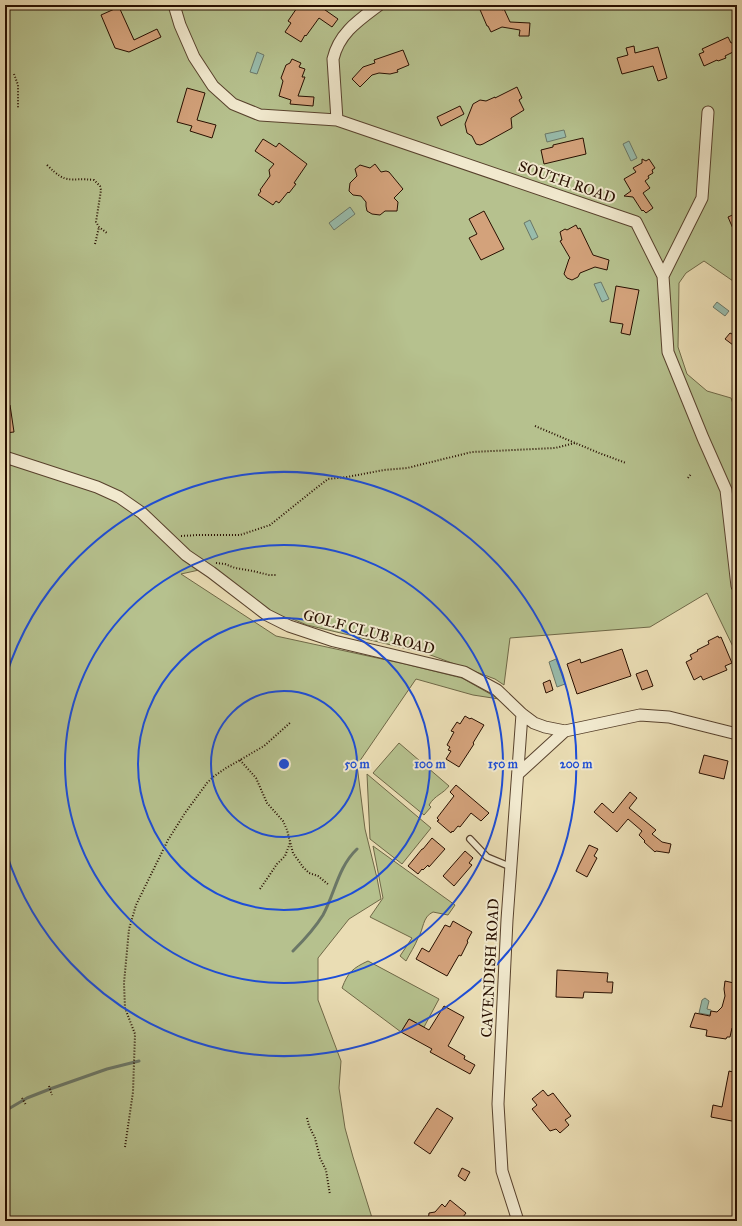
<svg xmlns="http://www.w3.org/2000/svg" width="742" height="1226" font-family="'IM FELL Great Primer',serif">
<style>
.green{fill:#b6c18e;stroke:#6f6847}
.water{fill:#98bcac;stroke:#6b7767}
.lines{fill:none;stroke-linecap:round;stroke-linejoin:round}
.stream{stroke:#6b7767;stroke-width:3}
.building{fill:#d3a27b;stroke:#280f00}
.lane-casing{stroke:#58422d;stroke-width:8}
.street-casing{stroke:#58422d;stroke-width:13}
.path{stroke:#280f00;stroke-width:2;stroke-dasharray:1 2;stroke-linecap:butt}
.lane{stroke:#f1e9ce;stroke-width:5.5}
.street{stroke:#f1e9ce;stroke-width:11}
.ring{fill:none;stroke:#1d4ed8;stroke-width:2}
.labels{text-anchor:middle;stroke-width:4;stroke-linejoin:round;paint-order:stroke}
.street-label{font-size:15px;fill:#280f00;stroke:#f1e9ce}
.centre{fill:#1d4ed8;stroke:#f1e9ce;stroke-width:2}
.ring-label{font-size:12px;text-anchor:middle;font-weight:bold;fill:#1d4ed8;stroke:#f1e9ce;stroke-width:4;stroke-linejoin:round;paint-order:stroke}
</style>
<rect width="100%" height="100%" fill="#eaddb4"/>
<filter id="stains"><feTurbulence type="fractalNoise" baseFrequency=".005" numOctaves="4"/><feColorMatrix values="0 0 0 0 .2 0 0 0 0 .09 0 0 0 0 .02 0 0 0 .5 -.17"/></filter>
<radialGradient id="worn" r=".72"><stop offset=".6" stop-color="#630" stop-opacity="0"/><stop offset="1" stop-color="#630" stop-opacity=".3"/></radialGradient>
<path class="green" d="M5,5H737V276L733,281L704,261L686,273L679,283L678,347L687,374L707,391L731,398L737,415V655L707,593L650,627L510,638L504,685L495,679L425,653L307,625L290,618L267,615L199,570L181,574L276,636L405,664L462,678L499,699L473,695L416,679L357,765L365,829L377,878L381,899L349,919L318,958V1000L341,1061L339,1088L345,1128L353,1157L373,1221H5Z
M399,743L449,786C443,794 435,795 429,805L431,807L424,815L373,773Z
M367,774L431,828L402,864L370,839Z
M373,846L455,905L448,915L433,912C422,917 424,929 418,938C415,946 410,953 406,961L400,956L412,938L370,917L383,898Z
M368,961L439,999L424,1027L409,1019L401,1032L342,988C348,972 353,968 368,961Z"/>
<path class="water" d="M257,52L264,55L257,74L250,72Z
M564,130L566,137L547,142L545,134Z
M629,141L637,158L631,161L623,144Z
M350,207L355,214L334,230L329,223Z
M530,220L538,237L532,240L524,223Z
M601,282L609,299L602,302L594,284Z
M717,302L729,311L725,316L713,307Z
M556,659L565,684L557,687L549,662Z
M705,998L709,1001L707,1009L711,1010L710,1015L699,1013L702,1000Z"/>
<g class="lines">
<path class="stream" d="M293,951C304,940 315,928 323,915C335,893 338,867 357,849
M5,1111L27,1098L50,1089L107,1069L139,1061"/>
</g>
<path class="building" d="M299,5H318L338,19L332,27L319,18L306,36L305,35L301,42L285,32L291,23L288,21Z
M478,5H500L502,10L504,9L510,22L530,23L529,36H519L520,30L502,27L491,32L488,26H487Z
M119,7L134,40L157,29L161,37L129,52L115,48L101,15Z
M728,37L731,43L735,42L737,47V49L734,50L735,51L725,56L726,58L718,61L717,60L704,66L699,54L704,52L702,49Z
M634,46L635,53L658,47L667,78L658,81L653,66L622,74L617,58L628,55L626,48Z
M403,50L409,65L397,70L398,72L390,74L379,73L372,75L360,87L352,79L363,67L375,63L374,60Z
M292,59L301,63L299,67L305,69L302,77H305L298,96L314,97L313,106L290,104L291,100L279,96L283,81L281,78L286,65L290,63Z
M517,87L522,98L519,100L524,110L511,118L512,128L483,144L480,145L476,144L472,136L467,133L465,124L473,104L480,100L486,101L495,97V98Z
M187,88L205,93L197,120L216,125L212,138L190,131L192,126L177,122Z
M460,106L464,114L441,126L437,117Z
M583,138L586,154L544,164L541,150L553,147V145Z
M263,139L276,147L279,143L307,164L294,183L296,184L289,193L288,192L279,203L276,201L273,205L258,195L261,191L260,190L270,176L269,170L274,164L255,151Z
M642,159L646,161L649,159L655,168L652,170L653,173L648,176L649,178L645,181L650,188L643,193L653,208L646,213L643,210L642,211L633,197L624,196L631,191L624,179L636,172L633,168L642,163Z
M375,164L381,172L386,171L389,172L403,189L394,198L398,202L397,211H385L380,215L372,214L367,211L366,206V202L361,196L353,195L349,191L350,183L357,176L355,169L360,165L370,168Z
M484,211L504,249L481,260L469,238L477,234L469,219Z
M737,213V238L728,217Z
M576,225L578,229L580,228L593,255L609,260L607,270L595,267L580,273L578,277L572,280L567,278L564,274L569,259L570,258L560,241L562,240L560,232L565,229L567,230Z
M616,286L639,290L630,335L621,333L623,324L610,322Z
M737,328V348L725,339L730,333L732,334Z
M5,405H10L14,432L5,433Z
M718,636L719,638L721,637L732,663L725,666L727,670L703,680L701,676L694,680L686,662L692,659L690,655L698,651L697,650L709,644L708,641Z
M622,649L631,676L577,694L567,664L580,659L581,663Z
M647,670L653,686L642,690L636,674Z
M550,680L553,690L546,693L543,683Z
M465,716L470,719L471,718L484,725L473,743L474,744L459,767L446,759L451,751L448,750L450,747L447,745L454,732L451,731L457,722L460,724Z
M704,755L728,761L724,779L699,773Z
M456,785L489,813L481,821L471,813L460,827L458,826L453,832L452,831L451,833L437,821L439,820L437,818L454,796L450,792Z
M630,792L637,798L629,808L656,830L652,834L662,842L671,844L669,853L656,851L655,852L644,842L645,841L639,835L642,831L628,819L617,832L594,812L602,803L613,813Z
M432,838L445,849L429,867L428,865L423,870L422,869L418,874L408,866L422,849H423Z
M589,845L598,849L594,856L597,858L587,877L576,871Z
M465,851L473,858L469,863L472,865L454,886L443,876Z
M453,921L472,932L467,941L468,942L461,956L459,955L447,976L416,959L422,948L429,952L445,925L450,927Z
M557,970L608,973L607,982H613L612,993L584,992L583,998L556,997Z
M725,981L734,983L733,988L737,989V1017L735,1019L733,1028H732L730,1037H727L726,1039L706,1036L707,1030L690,1027L695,1013L710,1016L711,1011L717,1012L722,1007L725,996L724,989Z
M444,1006L464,1017L448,1046L465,1056L464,1059L475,1065L470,1074L430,1052L432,1049L401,1032L409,1019L429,1030Z
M729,1071L737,1073V1122L711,1117L713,1105L722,1107Z
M543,1090L548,1096L553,1093L571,1116L565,1120L569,1125L560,1133L556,1129L550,1131L532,1109L537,1105L532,1099Z
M437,1108L453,1118L430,1154L414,1143Z
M462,1168L470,1172L465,1181L458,1176Z
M450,1200L466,1213L460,1221H428L429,1213L435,1212L442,1204L445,1207Z"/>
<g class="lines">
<defs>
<path id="lane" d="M470,839L487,857L511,867"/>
<path id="street" d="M174,5L180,25L194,57L213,86L233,104L260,115L337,120L636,222L663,276L668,352L703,438L726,490L737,586
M337,120L333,59C339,33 359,20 379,5
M663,276L702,198L708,112
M5,457L97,487L119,497L142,513L186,555L211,572L267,615L289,626L334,641L464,672L497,690L522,714L534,723L545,727L565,731
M518,774L565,731L640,715L669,717L737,734
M518,1221L502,1171L498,1104L507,920L522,714"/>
</defs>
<use href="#lane" class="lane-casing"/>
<use href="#street" class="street-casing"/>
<path class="path" d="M14,74L18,85V108
M47,165C68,186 69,177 94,180L100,186L101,190L96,222L99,227L107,233
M95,244L99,227
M535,426L599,453L626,463
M688,478L691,474
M181,536L198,535H240L270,525L315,489L328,479L347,477L384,470L407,468L472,452L555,448L575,443
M216,563L225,564L235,568L253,571L269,575H277
M240,760L256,778L267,803L283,821L287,830L293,853L303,867L309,873L318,876L329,885
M260,889L277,864L285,856L290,843
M49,1086L52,1095
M22,1098L26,1105
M307,1118L309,1126L315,1138L320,1158L326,1170L330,1195
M125,1147L133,1092L135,1034L125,1008L124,983L129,929L136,905L168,840L185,813L207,783L213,777L226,768L264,746L291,722"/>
<use href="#lane" class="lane"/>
<use href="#street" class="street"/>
</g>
<g class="ring">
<circle cx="284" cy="764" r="73"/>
<circle cx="284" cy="764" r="146"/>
<circle cx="284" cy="764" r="219"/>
<path d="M6 676A292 292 0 1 1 6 852"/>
</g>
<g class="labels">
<g class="street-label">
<text transform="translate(567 182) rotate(19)" y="5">SOUTH ROAD</text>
<text transform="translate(369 632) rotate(15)" y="5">GOLF CLUB ROAD</text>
<text transform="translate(490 968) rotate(-87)" y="5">CAVENDISH ROAD</text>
</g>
</g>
<circle cx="284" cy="764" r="6" class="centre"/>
<g class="ring-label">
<text x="357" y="768">50 m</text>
<text x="430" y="768">100 m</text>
<text x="503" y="768">150 m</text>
<text x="576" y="768">200 m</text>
</g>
<rect width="742" height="1226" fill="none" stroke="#eaddb4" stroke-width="20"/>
<rect x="6" y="6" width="730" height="1214" fill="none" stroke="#280f00" stroke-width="2"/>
<rect x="10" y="10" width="722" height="1206" fill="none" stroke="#280f00"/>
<rect width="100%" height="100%" filter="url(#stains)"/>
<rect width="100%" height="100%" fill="url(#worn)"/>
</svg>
